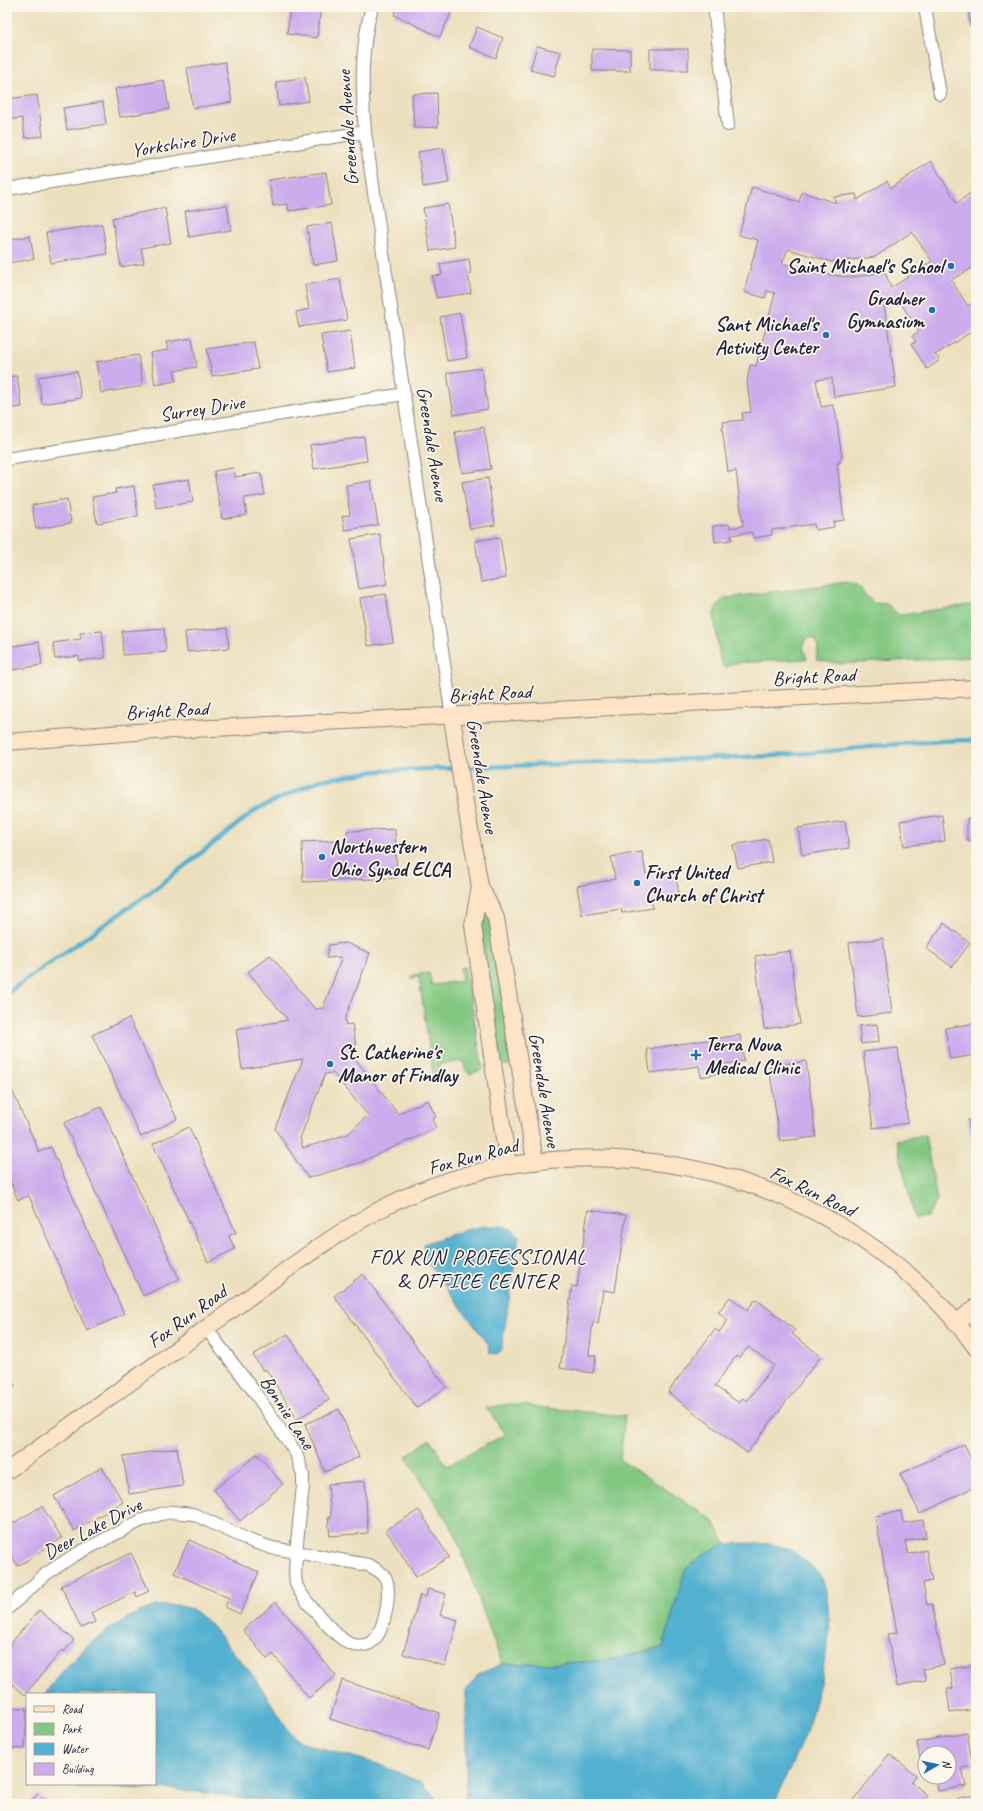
<svg xmlns="http://www.w3.org/2000/svg" width="983" height="1811" font-family="Caveat,sans-serif">
<style>
.green{fill:#83c882;stroke:#52755e}
.water{fill:#52b0d0;stroke:#3a6986}
.lines{fill:none;stroke-linecap:round;stroke-linejoin:round}
.stream{stroke:#52b0d0;stroke-width:4.5}
.building{fill:#ccacec;fill-rule:evenodd}
.street-casing{stroke:#87817d;stroke-width:14}
.secondary-casing{stroke:#87817d;stroke-width:18}
.street{stroke:#fff;stroke-width:12}
.secondary{stroke:#fee4c6;stroke-width:16}
.poi-dot{fill:#1f6fb2;stroke:#fbf7ec;stroke-width:1.5}
.labels{text-anchor:middle;stroke-width:3.5;stroke-linejoin:round;paint-order:stroke}
.street-label{font-size:20px;fill:#22223b;stroke:#fbf7ec}
.poi-label{font-size:20px;font-weight:bold;fill:#22223b;stroke:#fbf7ec;text-anchor:start}
.neighbourhood-label{font-size:21px;letter-spacing:1px;fill:#22223b;stroke:#fbf7ec}
</style>
<rect width="100%" height="100%" fill="#fbf7ec"/>
<filter id="ink" filterUnits="userSpaceOnUse"><feTurbulence type="fractalNoise" baseFrequency=".025" numOctaves="2"/><feDisplacementMap in="SourceGraphic" scale="8" xChannelSelector="R" yChannelSelector="G"/><feConvolveMatrix kernelMatrix="1 2 1 2 8 2 1 2 1" color-interpolation-filters="sRGB"/></filter>
<filter id="wash" filterUnits="userSpaceOnUse"><feTurbulence type="fractalNoise" baseFrequency=".012" numOctaves="4" result="noise"/><feDisplacementMap in="SourceGraphic" scale="16" xChannelSelector="R" yChannelSelector="G"/><feGaussianBlur stdDeviation="0.9" result="paint"/><feColorMatrix in="noise" values="0 0 0 0 0 0 0 0 0 0 0 0 0 0 0 0 0 1.4 0 .05"/><feComposite in="paint" operator="in"/></filter>
<g filter="url(#wash)">
<rect width="100%" height="100%" fill="#ece0bf"/>
<path class="green" d="M847,582L858,585L865,595L874,603L887,604L899,615L976,604V657L840,664L816,660L818,647L817,641L811,637L805,640L803,647L807,659L733,663L725,668L720,661L714,614C716,606 719,602 726,598Z
M486,916L491,920L513,1065H502L480,923L482,917Z
M465,967L483,1070L469,1074L466,1071L463,1061L439,1065L441,1074L433,1076L419,977L411,978L413,975L429,973L432,985L462,981L460,968Z
M925,1135L937,1200L927,1217L915,1219L896,1140Z
M510,1404L625,1416L620,1460L712,1519L726,1544L707,1552L685,1570L663,1647L610,1660L553,1664H502L455,1533L406,1457L430,1439L447,1466L506,1434L486,1408Z"/>
<path class="water" d="M484,1226C497,1226 511,1224 519,1236L501,1351L497,1354L490,1353L489,1345L425,1259L423,1253L424,1244L461,1231Z
M745,1543L769,1544L790,1549L808,1563L822,1578L827,1595L830,1632L821,1679L808,1727L774,1804H466V1691L479,1674L502,1664H553L610,1660L663,1647L685,1570L707,1552L726,1544Z
M175,1605L192,1609L209,1623L255,1678L291,1734L303,1743L378,1764L422,1783L435,1797L436,1804H276L271,1801L172,1789L76,1788L72,1784H155V1694H45C71,1657 107,1624 150,1608C158,1605 167,1606 175,1605Z"/>
<g class="lines">
<path class="stream" d="M7,993L155,889L257,809L320,780L378,771L770,756C839,752 907,740 976,740"/>
</g>
<g id="blocks">
<path class="building" d="M290,7H321L317,38L287,34Z
M397,7H437L451,13L440,37L394,15Z
M968,7H976V25L970,26Z
M477,27L503,38L496,58L469,47Z
M537,46L561,52L554,76L530,70Z
M592,49L630,50V71H592Z
M650,49H688V70H650Z
M225,62L232,102L193,108L187,68Z
M305,77L309,101L279,106L276,82Z
M164,80L169,109L120,117L115,89Z
M437,93L438,127L414,128L412,94Z
M37,95L43,136L25,138L22,118L7,120V99Z
M103,102L106,124L67,130L63,108Z
M443,148L449,183L423,187L418,152Z
M931,161L957,203L976,189V270L974,267L951,280L968,306L976,301V329L935,355L940,360L927,369L911,344L916,342L912,336L919,331L898,299L884,304L896,387L834,397L832,378L816,380L821,407L833,405V409H835L842,458H840V463H837L844,520L833,522L834,527L815,530L814,524L771,530L772,535L753,538L752,532L731,535L732,540L715,542L713,526L729,524L730,528L743,526L736,471L728,472L722,428L724,427L723,422L743,420L742,413L751,412L747,382L750,365L756,366L775,293L767,291L765,298L744,292L758,240L739,235L752,187L799,202L802,192L836,203L833,197L856,194L857,200L887,181L891,188ZM912,232L932,261L891,288L885,272L852,277L810,273L782,263L788,249L832,262L875,257Z
M326,172L331,205L289,211L288,204L273,206L269,180Z
M448,204L455,247L430,251L423,208Z
M227,205L231,230L189,237L185,211Z
M165,208L171,243L141,248L144,263L121,267L112,218Z
M332,223L338,261L313,265L307,227Z
M102,224L107,254L51,263L46,233Z
M30,236L34,259L7,263V240Z
M469,259L471,274H468L471,293L436,298L432,276L442,275L440,264Z
M340,279L347,320L299,327L296,312L309,309L305,285Z
M460,313L467,358L447,361L440,317Z
M350,331L355,368L327,372L321,335Z
M192,338L197,367L174,371L176,381L155,385L150,353L168,350L166,342Z
M254,342L258,369L212,376L207,349Z
M138,355L143,386L101,393L96,362Z
M482,368L488,409L454,415L447,373Z
M77,371L81,398L42,404L38,377Z
M17,376L22,407L7,409V377Z
M484,427L491,469L462,473L455,432Z
M364,437L367,461L314,469L310,445Z
M233,468L235,477L261,473L265,495L244,498L247,515L222,519L214,471Z
M488,478L495,525L470,529L462,482Z
M189,479L193,502L156,508L153,485Z
M371,481L378,525L345,530L342,516L350,515L346,485Z
M134,486L138,516L97,523L92,497L116,493L115,489Z
M67,499L71,523L36,529L32,505Z
M7,511L10,527L7,528Z
M380,534L387,584L359,589L351,539Z
M500,537L506,578L481,582L475,541Z
M386,594L393,642L368,646L360,598Z
M164,628L166,652L123,655L122,631Z
M227,628L229,648L187,652L185,632Z
M102,631L105,658L79,661V656L55,659L53,643L81,639L80,633Z
M39,642L42,665L7,671V647Z
M942,815L945,841L904,846L900,821Z
M967,818H976V840H967Z
M845,821L849,848L802,855L798,828Z
M395,829L397,878L303,882L302,842L347,840V831Z
M768,839L772,862L738,868L733,845Z
M642,852L646,874L675,869L679,896L651,901L653,908L622,913L621,909L582,915L577,886L615,879L611,857Z
M944,923L970,943L952,967L926,948Z
M883,938L892,1013L858,1017L849,943Z
M346,943L370,953L345,1019L346,1025L352,1024L357,1050L349,1051L398,1114L428,1100L436,1117L432,1119L436,1128L359,1163L308,1178L275,1129L303,1059L242,1069L236,1029L288,1020L248,972L270,955L315,1009L323,1008L342,957L326,958L329,945ZM333,1073L368,1115L348,1134L303,1148L300,1138L325,1074Z
M790,951L800,1024L764,1029L755,956Z
M129,1018L177,1119L141,1137L92,1035Z
M976,1023V1055L950,1059L945,1028Z
M877,1024L879,1042L861,1044L859,1026Z
M740,1035L744,1061L714,1066L716,1074L701,1077L699,1066L650,1073L647,1049Z
M898,1048L908,1123L873,1128L863,1052Z
M806,1061L816,1137L780,1141L769,1066Z
M12,1090L39,1152L51,1147L124,1314L87,1331L29,1196L18,1200L7,1174V1092Z
M101,1107L179,1279L143,1296L64,1123Z
M976,1119V1165H975L968,1120Z
M189,1127L236,1233L229,1236L235,1249L208,1262L153,1144Z
M588,1210L626,1215L615,1292L603,1290L598,1324L593,1321L589,1355L596,1356L593,1373L560,1368L572,1286L577,1287Z
M363,1274L446,1387L417,1408L334,1296Z
M730,1297L747,1310L756,1299L795,1330L792,1334L821,1356L747,1453L668,1392L715,1329L719,1332L728,1320L718,1312ZM748,1347L774,1365L747,1401L743,1398L739,1403L715,1386L736,1356L740,1358Z
M288,1334L329,1400L297,1419L266,1369L263,1371L253,1355Z
M7,1370L15,1386L7,1390Z
M339,1409L359,1457L325,1472L305,1424Z
M964,1444L976,1470V1486L920,1514L900,1474Z
M177,1448L183,1486L129,1494L123,1456Z
M257,1454L283,1484L240,1521L214,1490Z
M102,1467L123,1502L74,1531L54,1496Z
M365,1481L368,1533L330,1536L328,1518H331L328,1484Z
M42,1506L62,1538L18,1566L7,1549V1527Z
M419,1510L449,1557L416,1577L386,1530Z
M901,1511L903,1523L923,1520L926,1537L905,1541L908,1554L926,1550L932,1581L923,1583L927,1605L932,1604L944,1665L923,1669L926,1680L897,1686L887,1634L897,1633L875,1516Z
M189,1540L259,1572L240,1614L225,1607L229,1598L174,1573Z
M131,1553L149,1591L137,1597L135,1592L91,1613L95,1622L81,1628L61,1586Z
M428,1589L446,1594L440,1615L458,1620L445,1666L403,1654L420,1595L426,1597Z
M276,1602L336,1676L309,1698L273,1654L267,1659L243,1630Z
M39,1610L74,1640L64,1652L62,1650L25,1695L7,1680V1648Z
M976,1665V1709L950,1713L947,1689H953L950,1669Z
M342,1680L440,1713L428,1750L330,1719Z
M7,1707L27,1708L25,1749L7,1748Z
M967,1733L973,1766L962,1768L966,1786L938,1791L936,1777H949V1753H925V1775H923L917,1742Z
M889,1754L916,1775L911,1782L927,1795L920,1804H903L897,1799L894,1804H851Z
M38,1794L44,1799L45,1798L51,1804H28Z"/>
</g>
</g>
<g filter="url(#ink)">
<use href="#blocks" fill-opacity="0" stroke="#87817d" stroke-width="1"/>
<g class="lines">
<defs>
<path id="street" d="M372,7C360,48 362,90 365,132L452,717
M714,7L728,125
M925,7L940,94
M7,189L365,132
M7,459L404,394
M296,1552L368,1565C374,1568 381,1571 385,1577C393,1591 384,1638 368,1644C363,1646 355,1646 350,1644C338,1639 299,1596 296,1583C294,1573 296,1562 296,1552Z
M7,1609L46,1574L73,1556L140,1521L161,1514L171,1512L193,1514L251,1541L272,1548L296,1552L303,1486V1475L296,1453L253,1390L206,1328
M962,1804L976,1802"/>
<path id="secondary" d="M452,717L462,785L480,886L496,918L535,1162
M7,742L136,732L976,688
M480,886L473,925L508,1166
M956,1323L976,1307
M7,1471C79,1419 150,1368 222,1317C277,1278 330,1234 391,1204C502,1149 635,1145 752,1185C837,1214 924,1274 976,1348"/>
</defs>
<use href="#street" class="street-casing"/>
<use href="#secondary" class="secondary-casing"/>
<use href="#street" class="street"/>
<use href="#secondary" class="secondary"/>
</g>
</g>
<g class="poi-dot">
<circle cx="951" cy="266" r="4"/>
<circle cx="932" cy="310" r="4"/>
<circle cx="826" cy="335" r="4"/>
<circle cx="322" cy="857" r="4"/>
<circle cx="637" cy="883" r="4"/>
<path d="M694 1049h4v4h4v4h-4v4h-4v-4h-4v-4h4z"/>
<circle cx="330" cy="1064" r="4"/>
</g>
<g class="labels">
<g class="street-label">
<text transform="translate(347 128) rotate(-94)" y="7">Greendale Avenue</text>
<text transform="translate(183 142) rotate(-9)" y="7">Yorkshire Drive</text>
<text transform="translate(202 408) rotate(-9)" y="7">Surrey Drive</text>
<text transform="translate(433 444) rotate(81)" y="7">Greendale Avenue</text>
<text transform="translate(814 676) rotate(-3)" y="7">Bright Road</text>
<text transform="translate(490 693) rotate(-3)" y="7">Bright Road</text>
<text transform="translate(167 710) rotate(-3)" y="7">Bright Road</text>
<text transform="translate(483 776) rotate(81)" y="7">Greendale Avenue</text>
<text transform="translate(545 1090) rotate(81)" y="7">Greendale Avenue</text>
<text transform="translate(473 1156) rotate(-15)" y="7">Fox Run Road</text>
<text transform="translate(813 1191) rotate(26)" y="7">Fox Run Road</text>
<text transform="translate(187 1316) rotate(-36)" y="7">Fox Run Road</text>
<text transform="translate(288 1412) rotate(57)" y="7">Bonnie Lane</text>
<text transform="translate(92 1528) rotate(-28)" y="7">Deer Lake Drive</text>
</g>
<g class="poi-label">
<text x="943" y="273" text-anchor="end">Saint Michael's School</text>
<text x="924" y="305" text-anchor="end">Gradner<tspan x="924" dy="23">Gymnasium</tspan></text>
<text x="818" y="331" text-anchor="end">Sant Michael's<tspan x="818" dy="23">Activity Center</tspan></text>
<text x="330" y="853">Northwestern<tspan x="330" dy="23">Ohio Synod ELCA</tspan></text>
<text x="645" y="879">First United<tspan x="645" dy="23">Church of Christ</tspan></text>
<text x="705" y="1051">Terra Nova<tspan x="705" dy="23">Medical Clinic</tspan></text>
<text x="338" y="1059">St. Catherine's<tspan x="338" dy="23">Manor of Findlay</tspan></text>
</g>
<g class="neighbourhood-label">
<text x="478" y="1264">FOX RUN PROFESSIONAL<tspan x="478" dy="24">&amp; OFFICE CENTER</tspan></text>
</g>
</g>
<rect width="983" height="1811" fill="none" stroke="#fbf7ec" stroke-width="24"/>
<rect x="26" y="1693" width="130" height="92" fill="#fbf7ec" stroke="#a4a2a5"/>
<rect x="34" y="1706" width="20" height="6" fill="#fee4c6" stroke="#a4a2a5"/>
<text x="62" y="1713" font-size="12" fill="#22223b">Road</text>
<rect x="34" y="1723" width="20" height="12" fill="#83c882" stroke="#a4a2a5"/>
<text x="62" y="1733" font-size="12" fill="#22223b">Park</text>
<rect x="34" y="1743" width="20" height="12" fill="#52b0d0" stroke="#a4a2a5"/>
<text x="62" y="1753" font-size="12" fill="#22223b">Water</text>
<rect x="34" y="1763" width="20" height="12" fill="#ccacec" stroke="#a4a2a5"/>
<text x="62" y="1773" font-size="12" fill="#22223b">Building</text>
<g transform="translate(937 1765) rotate(81)"><circle r="19" fill="#fbf7ec" stroke="#a4a2a5"/>
<path d="M0-3L7 15L0 10L-7 15Z" fill="#1f6fb2"/>
<text y="-6" font-size="11" font-weight="bold" text-anchor="middle" fill="#22223b">N</text>
</g>
</svg>
